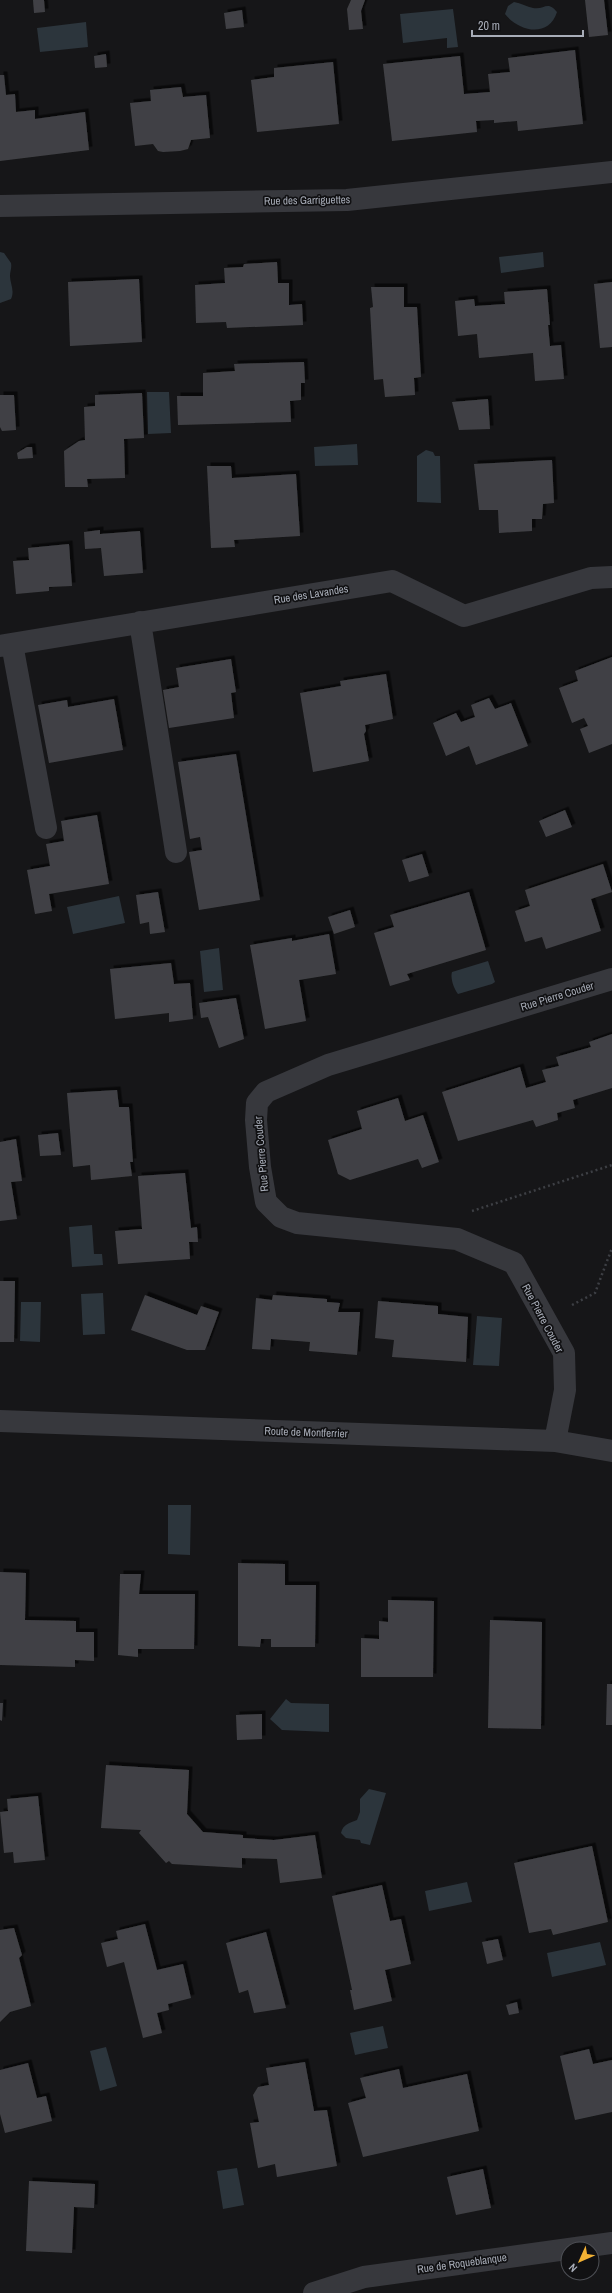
<svg xmlns="http://www.w3.org/2000/svg" width="612" height="2293" font-family="'Archivo Narrow',sans-serif">
<style>
.water{fill:#2c353c}
.building{fill:#404145;filter:url(#shadow)}
.lines{fill:none;stroke-linecap:round;stroke-linejoin:round}
.path{stroke:#3d3f44;stroke-width:2.5;stroke-dasharray:2 3;stroke-linecap:butt}
.minor{stroke:#37383d;stroke-width:22}
.labels{text-anchor:middle;stroke-width:3.5;stroke-linejoin:round;paint-order:stroke}
.street-label{font-size:11px;fill:#a8adb8;stroke:#111113}
</style>
<defs>
<filter id="shadow"><feDropShadow dx="3.5" dy="-3.5" stdDeviation="0" flood-color="#0009"/></filter>
</defs>
<rect width="100%" height="100%" fill="#161618"/>
<path class="water" d="M514,2C521,3 527,7 533,8C545,10 547,0 557,12C549,38 519,32 505,14L508,6Z
M453,9L458,47L447,48V38L403,43L400,14Z
M86,22L88,47L40,52L37,28Z
M0,252L4,253L11,263C12,268 10,271 10,276C10,284 15,290 11,299L0,303Z
M543,252L544,267L501,273L499,257Z
M147,392H169L171,433L148,434Z
M357,444L358,465L315,466L314,447Z
M426,450L433,452L435,456H440L441,503L417,502V456Z
M119,896L125,923L73,934L67,907Z
M219,948L223,990L204,992L200,951Z
M488,961L495,982L492,984L458,994C454,989 450,978 452,972Z
M92,1225L94,1254H102L103,1265L72,1267L69,1227Z
M103,1293L105,1334L83,1335L81,1294Z
M21,1302H41L40,1342L20,1341Z
M477,1316L502,1318L499,1366L473,1365Z
M168,1505H191L190,1555L168,1554Z
M286,1699L291,1703L329,1704V1732L282,1730L270,1719Z
M369,1789L386,1793L370,1845L361,1843L360,1840L346,1838L341,1833C343,1824 350,1823 357,1820L360,1812V1799Z
M467,1882L472,1902L429,1911L425,1891Z
M600,1942L606,1965L552,1977L547,1953Z
M383,2026L388,2048L355,2055L350,2033Z
M106,2047L117,2086L100,2091L90,2051Z
M237,2168L244,2205L223,2209L217,2171Z"/>
<path class="building" d="M33,0H44L45,12L34,13Z
M351,0H365L361,11L363,29L349,30L347,9Z
M585,0H604L608,35L589,37Z
M242,10L244,27L226,29L224,13Z
M575,50L583,124L518,131L517,121L494,123V120L476,121L477,132L392,141L383,64L460,56L464,94L490,92L488,74L510,72L508,58Z
M106,54L107,67L95,68L94,56Z
M333,62L339,124L257,132L251,80L274,77V68Z
M0,75H4L6,95L15,94L16,112L35,110V119L85,112L89,150L0,161Z
M181,87L183,97L206,95L210,138L191,140L188,149L180,151L163,152L158,151L153,144L135,146L130,103L151,101L150,90Z
M277,262L278,283H289V305L302,304L303,325L227,328L226,322L196,323L195,285L225,283L224,268L243,267L244,264Z
M139,279L142,342L70,346L68,282Z
M612,282V347L600,348L594,284Z
M371,287H404V307H417L421,377L414,378L415,395L385,397L383,379L374,380L370,308L373,307Z
M547,289L550,325H548L550,346L561,345L564,379L535,381L533,353L479,358L477,334L458,336L455,301L474,299L475,306L505,304L504,292Z
M304,362L305,383H301V400L290,401L291,422L178,425L177,396H203V373L235,371L234,364Z
M142,393L144,438L124,439L125,478L87,479L88,487H65L64,451L79,441L85,440L84,407L95,406V395Z
M0,395H14L16,430L2,431L0,427Z
M488,399L490,429L459,430L452,402Z
M27,447H32L33,458L18,459L17,453Z
M552,460L554,503L543,504L542,519H532V531L499,533L498,510H479L474,464Z
M207,466H231L232,478L296,474L300,536L234,540L235,547L211,548Z
M100,530V534L140,531L143,573L104,576L101,548L85,549L84,532Z
M69,544L72,586L49,587V591L16,594L13,561L29,560L28,548Z
M612,657V744L589,753L580,729L588,726L584,718L572,723L559,688L578,681L575,671Z
M231,659L236,692L231,693L234,718L169,728L163,690L179,687L176,668Z
M386,674L393,719L365,725L366,731L364,734L369,761L313,772L300,693L341,686L340,681Z
M489,698L495,709L511,703L528,746L476,765L469,746L446,756L433,723L456,713L461,722L475,717L471,705Z
M114,699L123,750L49,763L38,705L67,700L68,707Z
M236,754L260,900L199,910L189,852L202,850L200,837L190,839L178,762Z
M565,810L572,827L546,837L539,821Z
M97,815L109,884L49,894L52,911L35,914L27,870L50,866L46,844L64,841L61,821Z
M422,854L429,876L409,882L402,860Z
M603,864L612,892L591,899L601,931L546,949L542,937L525,942L515,911L530,906L525,890Z
M158,892L165,932L150,934L149,922L140,924L136,895Z
M469,892L486,950L407,974L410,980L390,986L374,933L394,927L390,915Z
M350,910L355,927L334,934L328,917Z
M329,934L336,974L299,980L306,1021L265,1029L250,945L292,938V941Z
M171,963L174,984L190,983L193,1019L169,1022V1013L115,1019L110,969Z
M236,998L244,1039L219,1048L208,1017L201,1018L199,1003Z
M612,1034V1088L573,1100L575,1108L557,1113L558,1120L536,1127L533,1120L458,1141L442,1092L520,1067L526,1088L546,1082L542,1070L559,1066L556,1057L591,1047L589,1042Z
M117,1090L119,1107H129L133,1162H130L132,1176L91,1180L90,1165L73,1167L67,1093Z
M398,1098L405,1121L423,1115L439,1162L422,1168L418,1159L350,1180L338,1174L328,1140L362,1129L357,1111Z
M58,1133L61,1155L40,1156L38,1135Z
M16,1139L22,1181L11,1182L17,1219L0,1221V1142Z
M185,1173L191,1228L197,1227L198,1242H189L190,1259L118,1264L115,1231L142,1229L138,1176Z
M0,1281H15L14,1342H0Z
M145,1295L197,1315L201,1306L219,1312L205,1350H187L131,1330Z
M273,1295L327,1299V1302L340,1303L338,1312H360L357,1355L309,1351L310,1342L271,1339L270,1350L252,1349L256,1298L272,1300Z
M378,1301L438,1306V1314L468,1317L466,1362L392,1357L394,1340L375,1338Z
M238,1563L285,1564V1585H316L315,1647H271V1639H261L260,1647L238,1646Z
M0,1572L26,1573L25,1620L76,1621V1632H94V1661L75,1660V1667L0,1665Z
M120,1574H141L139,1594H195L194,1649H138V1657L118,1655Z
M388,1600L434,1601L433,1677H361V1638L379,1639V1621L388,1622Z
M490,1620L542,1622L541,1729L488,1728Z
M607,1684H612V1725H606Z
M0,1703H3L2,1721L0,1720Z
M262,1714V1739L237,1740L236,1715Z
M106,1765L189,1770L187,1814L203,1832L243,1835V1838L274,1840L315,1835L322,1878L280,1883L277,1859L242,1858V1868L172,1864L169,1861L166,1863L139,1833L141,1830L101,1828Z
M38,1796L45,1860L14,1863L13,1852L4,1853L0,1812L8,1811L7,1799Z
M592,1846L608,1922L553,1935L551,1929L529,1933L514,1863Z
M382,1885L390,1921L401,1919L411,1964L385,1970L392,2001L354,2010L350,1990H352L332,1896Z
M145,1924L157,1970L183,1964L191,1998L168,2004L169,2010L157,2013L162,2033L143,2038L124,1962L107,1967L101,1943L118,1939L116,1931Z
M14,1928L22,1955L19,1958L31,2006L10,2012L0,2022V1930Z
M266,1932L286,2008L254,2013L248,1990L239,1993L226,1943Z
M498,1939L503,1960L487,1964L482,1942Z
M517,2002L519,2013L509,2015L506,2005Z
M589,2049L593,2064L612,2060V2112L575,2120L560,2056Z
M305,2062L314,2111L327,2110L337,2166L277,2177L275,2164L258,2168L250,2123L259,2122L253,2095L258,2087L269,2085L266,2068Z
M28,2063L37,2098L46,2096L52,2121L5,2133L0,2114V2070Z
M399,2069L403,2088L467,2074L479,2131L363,2157L348,2103L366,2098L360,2078Z
M483,2169L491,2208L456,2215L447,2177Z
M29,2181L95,2184L94,2208L74,2207L72,2253L26,2251Z"/>
<g class="lines">
<path class="path" d="M472,1211L612,1165
M572,1305L595,1293L612,1248"/>
<path class="minor" d="M0,206L347,200L612,172
M140,622L176,852
M12,644L46,828
M0,646L392,581L464,616L591,578L612,577
M0,1421L555,1441L612,1451
M555,1441L565,1390L564,1353L514,1263L457,1239L297,1223L281,1217L266,1202L260,1167L256,1120L257,1103L266,1092L328,1065L612,979
M314,2293L364,2277L612,2243"/>
</g>
<g class="labels">
<g class="street-label">
<text transform="translate(307 200) rotate(-1)" y="4">Rue des Garriguettes</text>
<text transform="translate(311 594) rotate(-9)" y="4">Rue des Lavandes</text>
<text transform="translate(557 996) rotate(-17)" y="4">Rue Pierre Couder</text>
<text transform="translate(261 1154) rotate(-95)" y="4">Rue Pierre Couder</text>
<text transform="translate(543 1318) rotate(62)" y="4">Rue Pierre Couder</text>
<text transform="translate(306 1432) rotate(2)" y="4">Route de Montferrier</text>
<text transform="translate(462 2263) rotate(-8)" y="4">Rue de Roqueblanque</text>
</g>
</g>
<g transform="translate(580 2261) rotate(225)"><circle r="19" fill="#111113" stroke="#4d4f55"/>
<path d="M0-3L7 15L0 10L-7 15Z" fill="#f2b134"/>
<text y="-6" font-size="11" font-weight="bold" text-anchor="middle" fill="#a8adb8">N</text>
</g>
<path d="M472 30v6h111v-6" fill="none" stroke="#a8adb8" stroke-width="2"/>
<text x="478" y="30" font-size="12" fill="#a8adb8" stroke="#111113" stroke-width="3" paint-order="stroke">20 m</text>
</svg>
